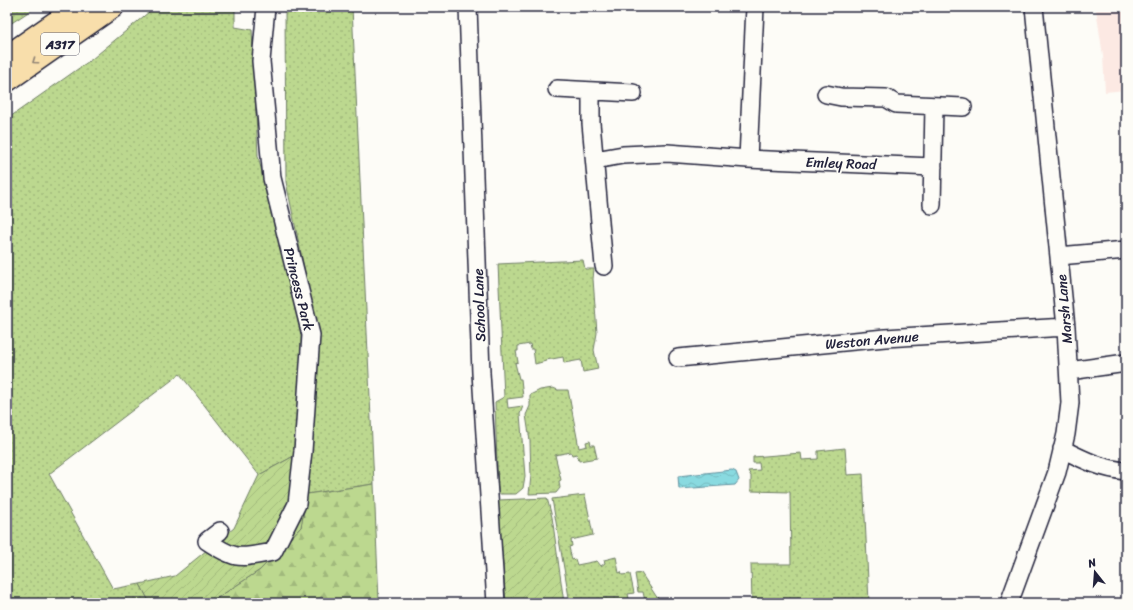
<svg xmlns="http://www.w3.org/2000/svg" width="1133" height="610" font-family="Sriracha,sans-serif">
<style>
.built{fill:#fce9e3}
.grass{fill:url(#grass-dots);stroke:#6f7d65}
.forest{fill:url(#forest-firs);stroke:#6f7d65}
.garden{fill:url(#garden-furrows);stroke:#6f7d65}
.water{fill:url(#water-waves);stroke:#60909e}
.lines{fill:none;stroke-linecap:round;stroke-linejoin:round}
.minor-casing{stroke:#22223b;stroke-width:20}
.major-casing{stroke:#22223b;stroke-width:24}
.minor{stroke:#fdfcf7;stroke-width:17}
.major{stroke:#f8deab;stroke-width:21}
.oneway{stroke:#8d8073}
.labels{text-anchor:middle;stroke-width:3.5;stroke-linejoin:round;paint-order:stroke}
.shield{fill:#fdfcf7;stroke:#646373;stroke-width:1}
.shield-label{font-size:13px;font-weight:bold;fill:#22223b}
.street-label{font-size:14px;fill:#22223b;stroke:#fdfcf7}
</style>
<defs>
<pattern id="grass-dots" width="8" height="8" patternUnits="userSpaceOnUse"><rect width="8" height="8" fill="#bcd88f"/><path d="M2 2h.1M6 6h.1" fill="none" stroke="#a1b97c" stroke-width="1.8" stroke-linecap="round"/></pattern>
<pattern id="forest-firs" width="22" height="20" patternUnits="userSpaceOnUse"><rect width="22" height="20" fill="#bcd88f"/><path d="M5 1l3.5 6h-7zM16 11l3.5 6h-7z" fill="#a1b97c"/></pattern>
<pattern id="garden-furrows" width="10" height="10" patternUnits="userSpaceOnUse"><rect width="10" height="10" fill="#bcd88f"/><path d="M-1 1l2-2M0 10L10 0M9 11l2-2" fill="none" stroke="#a1b97c"/></pattern>
<pattern id="water-waves" width="16" height="10" patternUnits="userSpaceOnUse"><rect width="16" height="10" fill="#89dae0"/><path d="M0 5q4-4 8 0t8 0" fill="none" stroke="#76bbc1"/></pattern>
</defs>
<rect width="100%" height="100%" fill="#fdfcf7"/>
<filter id="ink" filterUnits="userSpaceOnUse"><feTurbulence type="fractalNoise" baseFrequency=".025" numOctaves="2"/><feDisplacementMap in="SourceGraphic" scale="8" xChannelSelector="R" yChannelSelector="G"/><feConvolveMatrix kernelMatrix="1 2 1 2 8 2 1 2 1" color-interpolation-filters="sRGB"/></filter>
<g filter="url(#ink)">
<path class="built" d="M1096,9L1126,10V90L1105,92L1103,56Z"/>
<path class="grass" d="M7,7H36L7,26Z
M155,7H238L235,8V27L252,30L258,156L301,332L303,451L259,475L180,374L49,474L113,589L140,584L150,603H7V119L92,59Z
M285,7H352L374,484L307,494L319,339L286,182Z
M583,260L585,269H594L593,279L597,333L594,350L598,369L583,372L581,360L564,363L563,357L546,360V361L535,364L533,349H531L530,344L518,346V351H516L518,362L515,363L519,379H521L523,397L507,399L508,408L523,406L520,414L525,476L523,488L516,494H498L495,402L504,397L498,264Z
M553,388L558,390H568L579,448L587,446L586,442L590,441L591,445H594L597,458L579,461L577,454L572,455L571,452L555,455L561,480L559,481L560,488L556,493L529,494L531,476L530,441L526,415L530,406V395L540,390Z
M845,448L847,475L863,474L869,603H752L751,564H791L790,492L751,491V476L748,471L760,470L759,463H753V457L801,453L802,460L818,459V451Z
M585,495L593,535L571,540L572,546L569,547L572,560L575,559L577,565L597,561L601,566L605,563L604,560L616,557L619,573L621,572L622,575L630,574L634,593L628,594L630,603H570L552,499Z
M641,573L656,596L663,603H637L645,601L643,592H638L635,574Z"/>
<path class="forest" d="M374,484L379,602L331,603L321,597L313,603H216L214,600L260,570L301,527L307,494Z"/>
<path class="garden" d="M303,451L307,494L301,527L260,570L214,600L216,603H150L140,584L175,576L234,528L259,475Z
M547,498L552,517L564,603H506L498,500Z"/>
<path class="water" d="M732,470L736,472L739,480L735,485L679,489L678,476Z"/>
<g class="lines">
<defs>
<path id="minor" d="M468,7L481,373L496,603
M557,89L633,93
M591,92V123L604,266
M826,94L841,97L886,98L896,104L963,107
M748,159L755,7
M595,160L623,155L667,153L748,159L933,167
M932,205L934,106
M1059,256L1126,250
M678,358L885,338L1066,327
M1069,371L1126,363
M1062,449C1084,460 1102,469 1126,471
M220,531L207,541C237,561 239,558 273,552L297,504L303,451L311,335L272,178L261,61L266,7
M1009,603L1057,472L1066,434L1070,403L1066,327L1034,7"/>
<path id="major" d="M7,56L77,7
M7,81L113,7"/>
</defs>
<use href="#minor" class="minor-casing"/>
<use href="#major" class="major-casing"/>
<use href="#minor" class="minor"/>
<use href="#major" class="major"/>
</g>
<defs><path id="oneway-chevron" d="M-2-3.5L2.5 0L-2 3.5" fill="none" stroke-width="1.6" stroke-linecap="round" stroke-linejoin="round"/></defs>
<use class="oneway" href="#oneway-chevron" transform="translate(35 61) rotate(145)"/>
</g>
<g class="labels">
<rect class="shield" x="41" y="33" width="38" height="22" rx="3"/>
<g class="shield-label">
<text x="60" y="49">A317</text>
</g>
<g class="street-label">
<text transform="translate(841 163) rotate(2)" y="5">Emley Road</text>
<text transform="translate(299 289) rotate(76)" y="5">Princess Park</text>
<text transform="translate(479 305) rotate(-92)" y="5">School Lane</text>
<text transform="translate(1064 309) rotate(-95)" y="5">Marsh Lane</text>
<text transform="translate(872 340) rotate(-5)" y="5">Weston Avenue</text>
</g>
</g>
<rect width="1133" height="610" fill="none" stroke="#fdfcf7" stroke-width="24"/>
<rect x="12" y="12" width="1109" height="586" fill="none" stroke="#22223b" stroke-width="1.5" filter="url(#ink)"/>
<g transform="translate(1095 572) rotate(343)" stroke="#fdfcf7" stroke-width="3" paint-order="stroke">
<path d="M0-3L7 15L0 10L-7 15Z" fill="#22223b"/>
<text y="-6" font-size="11" font-weight="bold" text-anchor="middle" fill="#22223b">N</text>
</g>
</svg>
